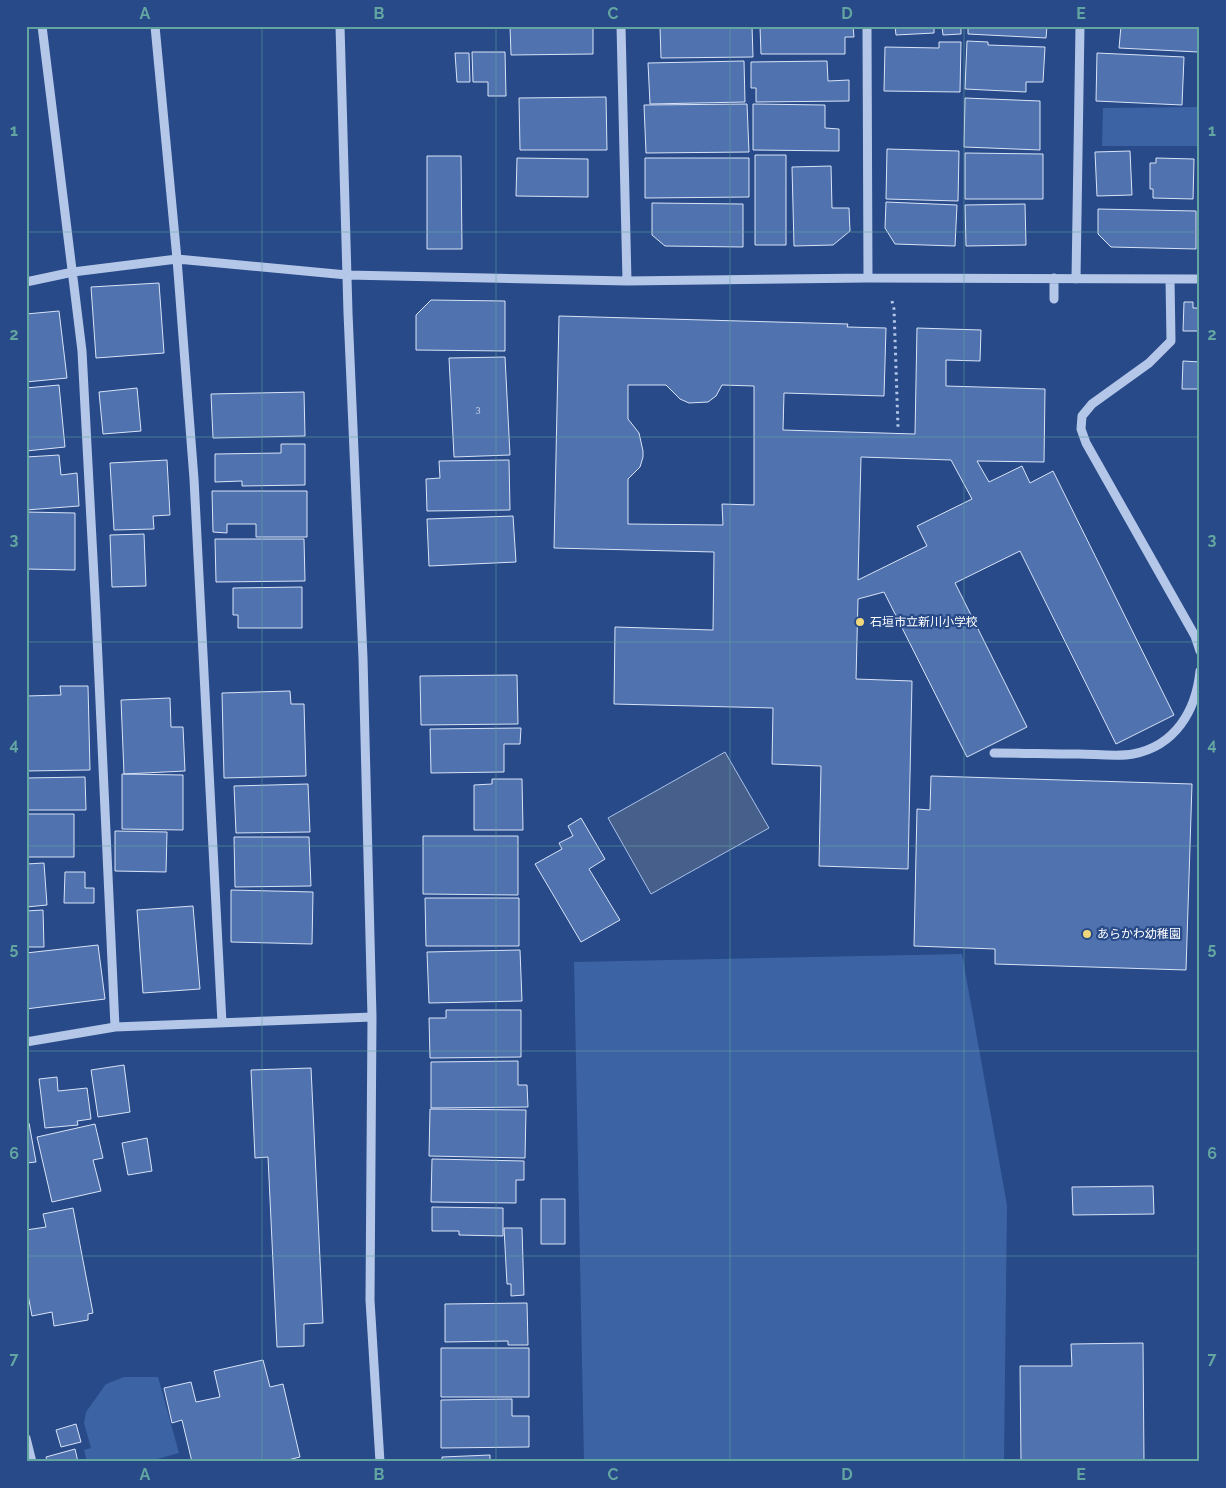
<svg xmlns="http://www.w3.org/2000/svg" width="1226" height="1488" font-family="Raleway,'Noto Sans JP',sans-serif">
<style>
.green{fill:#3c63a4}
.water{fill:#475f8b;stroke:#a8c1e9}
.building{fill:#5073af;stroke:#d8e3f7;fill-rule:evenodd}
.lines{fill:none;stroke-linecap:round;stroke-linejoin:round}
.path{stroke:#b4c7e8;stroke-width:3;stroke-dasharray:2.5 4;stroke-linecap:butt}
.minor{stroke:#b4c7e8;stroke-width:9}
.grid{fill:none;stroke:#63a6a1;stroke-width:1;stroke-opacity:0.55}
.poi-dot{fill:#f0d87a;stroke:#284a88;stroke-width:2}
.labels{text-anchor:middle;stroke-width:4.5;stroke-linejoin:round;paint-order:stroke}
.number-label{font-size:10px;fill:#d3dceb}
.poi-label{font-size:12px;fill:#fff;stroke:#284a88;text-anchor:start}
.neatline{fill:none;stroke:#63a6a1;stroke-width:2}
.grid-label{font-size:16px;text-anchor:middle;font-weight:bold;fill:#63a6a1}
</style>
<rect width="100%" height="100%" fill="#284a88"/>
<path class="green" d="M1200,107V146H1102L1103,108Z
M962,954L1007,1205L1004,1462H584L574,962Z
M124,1377H158L179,1453L146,1462H87L84,1450L91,1448L84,1423L86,1412L106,1384Z"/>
<path class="water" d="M725,752L769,828L651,894L608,818Z"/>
<path class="building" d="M510,26H593V54L511,55Z
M660,26H752L753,57L661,58Z
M760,26H853L854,37H845V54H761Z
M895,26H934V33L896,35Z
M942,26H961V34L943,35Z
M968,26H1047L1046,38L968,34Z
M1121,26H1199L1198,52L1119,48Z
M967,41L988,42V45L1045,47L1043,82H1026V92L965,89Z
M939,42H961L960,92L884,91L885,47L939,48Z
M472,52H505L506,96H488V82H473Z
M455,53H469L470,82H457Z
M1097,53L1184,57L1182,105L1096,101Z
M744,61L745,102L650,104L648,63Z
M827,61L828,81L849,80V101L756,102V88H751V62Z
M606,97L607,150H520L519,98Z
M965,98L1040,101V150L964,147Z
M747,104L749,152L646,153L644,105Z
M753,104L825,105V128L839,129V151L753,150Z
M887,149L959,151L958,201L886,199Z
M1130,151L1132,195L1097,196L1095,152Z
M965,153L1043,154V199H965Z
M755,155H786V245H755Z
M427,156H461L462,249H427Z
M517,158L588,159V197L516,196Z
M645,158H749V197L645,198Z
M1156,158L1194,159L1193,199L1153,198V189H1150V163H1156Z
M831,166L832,208H849L850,231L833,245L794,246L792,167Z
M886,202L957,205L955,246L895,244L885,228Z
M652,203L743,204V247L665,246L652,235Z
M1025,204L1026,245L966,246L965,205Z
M1098,209L1196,211V249L1111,247L1098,234Z
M159,283L164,353L96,358L91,287Z
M431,300L505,301V351L416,350V315Z
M1184,302H1193V308H1200V331H1183Z
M59,311L67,378L26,382V314Z
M559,316L848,324L847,327L886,328L884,396L784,393L783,430L915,434L917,328L981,330L980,361L946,360V386L1045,389L1044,462L977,461L989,482L1022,466L1030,483L1053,471L1174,715L1116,744L1020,551L955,583L1027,727L967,757L884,592L858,599L856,679L912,681L908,869L819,866L821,766L772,764L773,708L614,704L615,627L713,630L714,552L554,548ZM628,385H666L680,399L689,403L708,402L716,396L722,385L754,386V505L722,504L723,525L628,524V479L640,467L643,457V451L639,433L628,419ZM861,457L951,460L972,499L917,526L927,546L858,580Z
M505,357L510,455L454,457L449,358Z
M1183,361L1200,362V389H1182Z
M59,385L65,447L26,451V388Z
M137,388L141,431L103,434L99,392Z
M304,392L305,436L213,438L211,394Z
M281,444H305V485L242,486V481L215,482V454L281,453Z
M59,455L61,475L77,473L79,506L26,510V457Z
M167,460L170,515L153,516L154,529L114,530L110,463Z
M509,460L510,510L427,511L426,479L440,478L439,461Z
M212,491H307V537H256V524H227V533L213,532Z
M26,512L75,513V570L26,569Z
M513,516L516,562L429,566L427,519Z
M144,534L146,586L112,587L110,535Z
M215,539H304L305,581L216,582Z
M302,587V628H238V615H233V588Z
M517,675L518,724L421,725L420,676Z
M60,686H88L90,770L26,771V696L61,695Z
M290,691L291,704H304L306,776L224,778L222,693Z
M170,698L171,727H183L185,771L124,774L121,700Z
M521,728L520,744H504V772L431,773L430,729Z
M122,774L183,775V830L122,829Z
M931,776L1192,784L1186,970L995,964V949L914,946L917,809L930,810Z
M85,777L86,810H26V778Z
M492,779H522L523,830H474V785L492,784Z
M308,784L310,832L236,833L234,786Z
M26,814H74V857H26Z
M581,818L605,859L589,869L620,920L581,942L535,864L562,849L559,843L573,836L568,826Z
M115,831L167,832L166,872L115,871Z
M423,836H518V895L423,894Z
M234,837H309L311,886L235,887Z
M44,863L47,905L26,907V864Z
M65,872H85V888H94V903H64Z
M231,890L313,892L312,944L231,942Z
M425,898H519V946H426Z
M193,906L200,989L143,993L137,910Z
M43,910L44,947H26V911Z
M98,945L105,999L26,1009V953Z
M520,950L522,1001L429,1003L427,952Z
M446,1010H521V1057L430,1058L429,1018H446Z
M518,1061V1085H527L528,1107L431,1108V1062Z
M124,1065L130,1112L98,1117L91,1070Z
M311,1068L323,1323L304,1324V1346L277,1347L268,1157L255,1158L251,1070Z
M57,1077L58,1091L87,1088L91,1119L77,1121L78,1125L45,1128L39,1079Z
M430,1109L526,1110L525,1158L429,1156Z
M26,1123H29L36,1162L26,1163Z
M95,1124L103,1158L93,1160L101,1191L52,1202L37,1137Z
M147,1138L152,1171L128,1175L122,1143Z
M432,1159L524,1161V1180H516V1203L431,1202Z
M1153,1186L1154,1214L1073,1215L1072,1187Z
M541,1199H565V1244H541Z
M432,1207L503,1208V1236L459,1235V1231H432Z
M73,1208L93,1313L88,1314V1320L54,1326L52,1312L32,1316L26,1284V1230L46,1227L43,1214Z
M504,1228H522L524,1295L511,1296V1284H507Z
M527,1303L528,1345H508V1341L445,1342V1304Z
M1143,1343L1144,1462H1021L1020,1366H1072L1071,1344Z
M441,1348H529V1397H441Z
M263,1360L270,1387L283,1384L300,1457L280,1462H192L182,1420L172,1423L164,1388L191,1382L196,1402L220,1397L214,1371Z
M512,1399V1416H529V1447L441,1448V1400Z
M76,1424L81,1442L61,1447L56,1430Z
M75,1449L78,1462H47L46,1457Z
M490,1455V1462H442V1457Z"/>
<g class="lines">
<path class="path" d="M892,301L894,309L898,427"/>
<path class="minor" d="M42,26L82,351L96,615L115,1027
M155,26L177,259L194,479L222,1023
M340,26L348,313L363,658L372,1017L370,1300L380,1462
M621,26L627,281
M867,26L868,278
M1054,278V299
M1076,279L1080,26
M1170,279L1171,341L1149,363L1092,404L1082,416L1081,429L1086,443L1195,636L1200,651
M26,282L73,272L177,259L347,275L627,281L868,278L1200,279
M994,753C1022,753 1050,754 1079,754C1094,754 1119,757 1133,754C1175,746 1196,711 1200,671
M26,1042L115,1027L372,1017
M26,1438L32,1462"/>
</g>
<path class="grid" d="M262,26V1462M496,26V1462M730,26V1462M964,26V1462M26,232H1200M26,437H1200M26,642H1200M26,846H1200M26,1051H1200M26,1256H1200"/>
<g class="poi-dot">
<circle cx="860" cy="622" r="5"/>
<circle cx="1087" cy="934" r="5"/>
</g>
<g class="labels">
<g class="number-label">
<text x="478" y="412">3</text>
</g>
<g class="poi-label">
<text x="870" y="626">石垣市立新川小学校</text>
<text x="1097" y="938">あらかわ幼稚園</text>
</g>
</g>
<rect width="1226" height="1488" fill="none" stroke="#284a88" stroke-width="55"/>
<rect x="28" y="28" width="1170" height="1432" class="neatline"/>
<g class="grid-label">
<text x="145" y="19">A</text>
<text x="379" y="19">B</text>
<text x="613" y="19">C</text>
<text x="847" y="19">D</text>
<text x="1081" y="19">E</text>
<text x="14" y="136">1</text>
<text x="1212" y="136">1</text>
<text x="14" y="340">2</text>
<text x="1212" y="340">2</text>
<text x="14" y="545">3</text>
<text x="1212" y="545">3</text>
<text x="14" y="750">4</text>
<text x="1212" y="750">4</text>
<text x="14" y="954">5</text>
<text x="1212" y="954">5</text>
<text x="14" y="1159">6</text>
<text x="1212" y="1159">6</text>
<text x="14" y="1364">7</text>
<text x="1212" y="1364">7</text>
<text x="145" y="1480">A</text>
<text x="379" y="1480">B</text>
<text x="613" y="1480">C</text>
<text x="847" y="1480">D</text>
<text x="1081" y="1480">E</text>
</g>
</svg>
